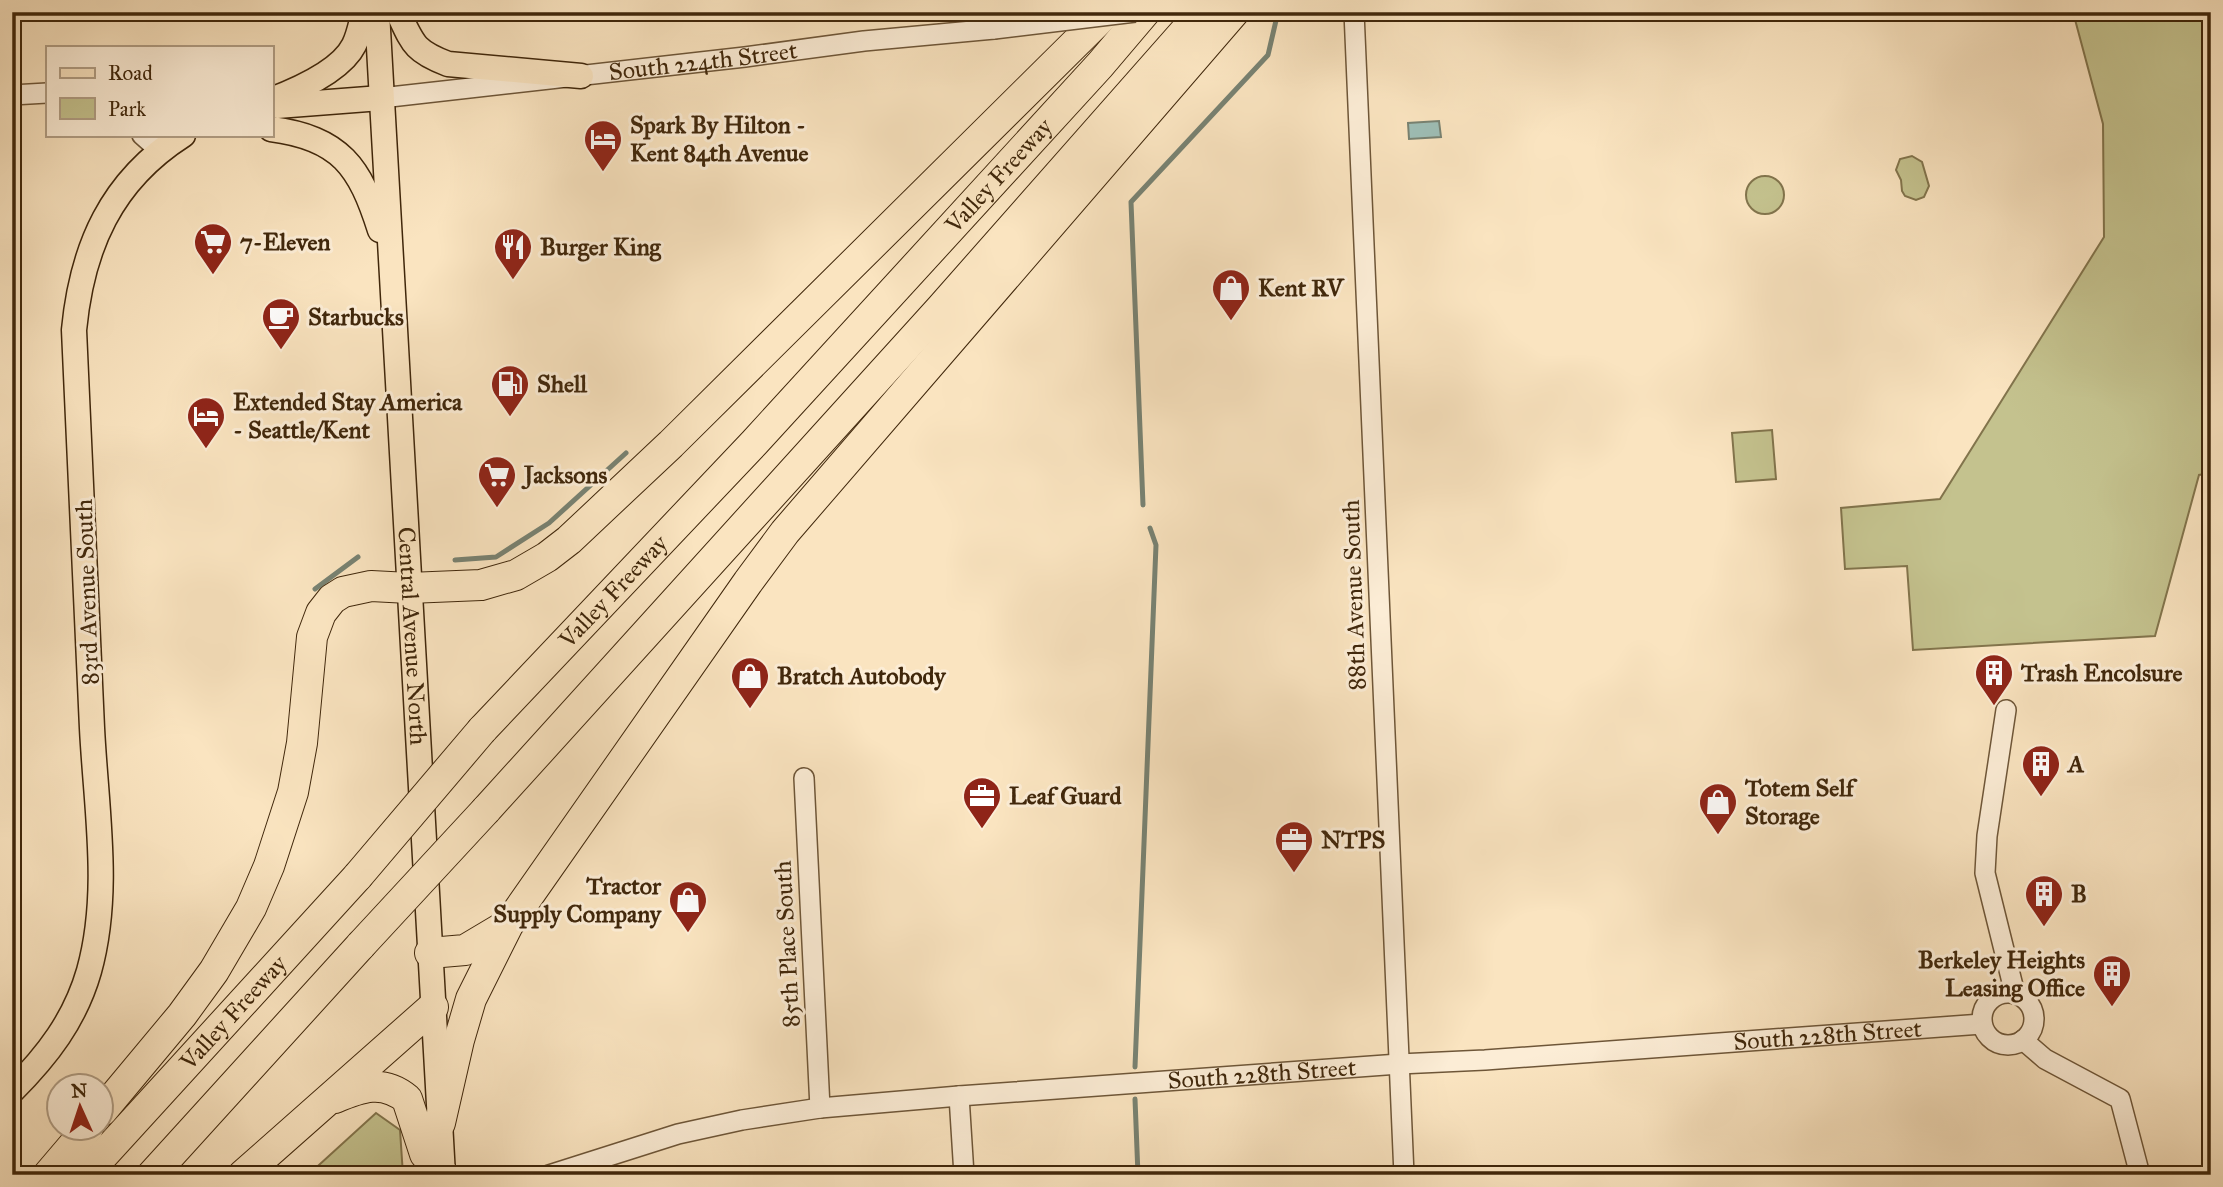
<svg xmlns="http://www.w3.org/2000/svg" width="2223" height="1187" font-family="'IM FELL Great Primer',serif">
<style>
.green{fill:#c4c28e;stroke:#82744c;stroke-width:2}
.water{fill:#9ebeb6;stroke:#788272;stroke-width:2}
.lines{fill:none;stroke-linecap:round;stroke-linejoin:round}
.stream{stroke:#788272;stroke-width:5}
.minor-casing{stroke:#6e5638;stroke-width:22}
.major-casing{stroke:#40270b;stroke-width:27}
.highway-casing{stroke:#40270b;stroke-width:32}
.minor{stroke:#fcedd6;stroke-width:19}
.major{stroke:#fae4c0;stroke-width:24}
.highway{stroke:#fae4c0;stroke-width:30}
.minor-bridge-casing{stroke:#6e5638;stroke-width:22;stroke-linecap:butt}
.highway-bridge-casing{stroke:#40270b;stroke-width:32;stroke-linecap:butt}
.minor-bridge{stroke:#fcedd6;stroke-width:19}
.highway-bridge{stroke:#fae4c0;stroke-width:30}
.labels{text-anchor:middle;stroke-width:6;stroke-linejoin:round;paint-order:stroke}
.street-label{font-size:24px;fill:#40270b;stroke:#fcedd6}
.poi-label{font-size:24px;font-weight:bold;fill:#40270b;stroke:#fcedd6;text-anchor:start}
</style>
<rect width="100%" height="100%" fill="#fae4c0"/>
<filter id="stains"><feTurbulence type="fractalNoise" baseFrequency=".00286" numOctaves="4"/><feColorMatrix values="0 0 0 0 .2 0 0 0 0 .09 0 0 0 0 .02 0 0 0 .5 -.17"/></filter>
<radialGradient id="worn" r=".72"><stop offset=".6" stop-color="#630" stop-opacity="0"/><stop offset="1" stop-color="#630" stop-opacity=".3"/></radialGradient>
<path class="green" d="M2073,12H2211V473L2199,475L2155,636L1913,650L1907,566L1845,569L1841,508L1940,499L2104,237L2103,124Z
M1912,156L1922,162L1929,186L1924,197L1916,200L1905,196L1902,191L1901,180L1896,170L1900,159Z
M1746 195a19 19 0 1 1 38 0a19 19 0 1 1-38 0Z
M1772,430L1776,479L1736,482L1732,433Z
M376,1113L400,1130L403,1175H308Z"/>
<path class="water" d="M1439,121L1441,137L1409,139L1408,123Z"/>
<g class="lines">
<path class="stream" d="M1143,505L1131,202L1268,55L1278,12
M455,560L496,557L549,523L626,453
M315,589L358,557
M1135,1067L1156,545L1150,528
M1135,1099L1138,1175"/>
<defs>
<g id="minor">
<path d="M1354,12L1404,1175"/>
<path d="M12,95L47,93"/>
<path id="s1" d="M381,98L745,57L864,41L994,29"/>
<path d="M142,135L159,150"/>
<path d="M2006,710L1987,836L1985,873L2015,994"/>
<path d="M804,778L820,1108"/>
<circle cx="2008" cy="1019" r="26"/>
<path d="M2023,1040L2045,1059L2120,1099L2140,1175"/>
<path d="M959,1096L964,1175"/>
<path id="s2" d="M549,1175L678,1134L742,1120L820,1108L959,1096L1399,1064L1485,1060L1982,1024"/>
</g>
<g id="major">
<path id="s3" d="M377,12L443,1175"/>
<path d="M398,12C413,44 414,51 448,64L581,76"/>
<path d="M271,100C297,90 341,71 354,45C359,35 361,23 364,12"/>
<path d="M277,106L381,98"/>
<path d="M271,129C341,138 360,167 380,230"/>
<path d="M12,1091C47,1056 75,1020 89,971C111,892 96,809 92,728C86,596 81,463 74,330C82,247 111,181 183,135"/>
</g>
<g id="highway">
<path id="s4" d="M482,730L754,443L1100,65L1145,12"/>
<path d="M486,810L941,308L1202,12"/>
<path d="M430,953L465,950L507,925"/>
<path d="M335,1098C361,1087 383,1079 407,1099L425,1154L443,1174"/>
<path d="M102,1111L182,1015L214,971L251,908L269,866L293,792L302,743L312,637L321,613L332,599L343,592L371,586L409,588L481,585L516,575L547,557L569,540L671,444L1107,12"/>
<path d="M440,1123L459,1040L471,999L508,925L748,582L785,532L1234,12"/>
<path d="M48,1175L88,1128"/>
<path id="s5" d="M85,1175L358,876"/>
<path d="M152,1175L361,945"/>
<path d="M243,1175L433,1007"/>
</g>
</defs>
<use href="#minor" class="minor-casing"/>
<use href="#major" class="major-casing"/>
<use href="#highway" class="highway-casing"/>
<use href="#minor" class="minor"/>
<use href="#major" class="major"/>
<use href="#highway" class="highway"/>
<defs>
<path id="minor-bridge" d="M994,29L1135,12"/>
<path id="highway-bridge" d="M358,876L482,730
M361,945L486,810"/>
</defs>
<use href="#minor-bridge" class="minor-bridge-casing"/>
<use href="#highway-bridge" class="highway-bridge-casing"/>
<use href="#minor-bridge" class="minor-bridge"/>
<use href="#highway-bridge" class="highway-bridge"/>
</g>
<defs>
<symbol id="hotel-pin" viewBox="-11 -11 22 30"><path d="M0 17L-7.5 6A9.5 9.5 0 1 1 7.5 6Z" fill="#8f2418" stroke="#fcedd6"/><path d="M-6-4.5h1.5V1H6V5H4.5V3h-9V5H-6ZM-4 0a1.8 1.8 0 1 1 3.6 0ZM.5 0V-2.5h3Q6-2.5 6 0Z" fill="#fff"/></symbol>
<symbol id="supermarket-pin" viewBox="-11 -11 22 30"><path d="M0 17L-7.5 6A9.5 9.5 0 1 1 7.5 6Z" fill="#8f2418" stroke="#fcedd6"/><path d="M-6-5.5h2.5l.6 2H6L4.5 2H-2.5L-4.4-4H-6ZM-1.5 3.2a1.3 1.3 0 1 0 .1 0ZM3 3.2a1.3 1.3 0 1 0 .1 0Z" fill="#fff"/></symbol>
<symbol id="restaurant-pin" viewBox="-11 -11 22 30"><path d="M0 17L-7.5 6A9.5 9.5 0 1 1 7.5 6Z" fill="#8f2418" stroke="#fcedd6"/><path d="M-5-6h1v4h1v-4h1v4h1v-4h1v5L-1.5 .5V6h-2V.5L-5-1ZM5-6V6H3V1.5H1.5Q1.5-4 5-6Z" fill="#fff"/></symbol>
<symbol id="shop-pin" viewBox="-11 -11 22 30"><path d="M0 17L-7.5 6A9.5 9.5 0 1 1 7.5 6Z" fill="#8f2418" stroke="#fcedd6"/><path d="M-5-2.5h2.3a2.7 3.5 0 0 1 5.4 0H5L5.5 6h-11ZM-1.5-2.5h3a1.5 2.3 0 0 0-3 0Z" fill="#fff"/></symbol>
<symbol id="cafe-pin" viewBox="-11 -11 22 30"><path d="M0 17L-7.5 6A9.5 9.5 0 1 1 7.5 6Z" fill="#8f2418" stroke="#fcedd6"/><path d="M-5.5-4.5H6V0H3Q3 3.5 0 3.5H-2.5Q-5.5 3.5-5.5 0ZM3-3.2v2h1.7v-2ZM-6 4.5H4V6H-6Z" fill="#fff"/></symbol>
<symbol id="fuel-pin" viewBox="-11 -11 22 30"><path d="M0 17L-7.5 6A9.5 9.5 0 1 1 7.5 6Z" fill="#8f2418" stroke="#fcedd6"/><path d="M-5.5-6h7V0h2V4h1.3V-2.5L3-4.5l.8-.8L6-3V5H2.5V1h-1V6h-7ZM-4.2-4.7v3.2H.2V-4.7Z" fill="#fff"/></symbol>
<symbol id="building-pin" viewBox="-11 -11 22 30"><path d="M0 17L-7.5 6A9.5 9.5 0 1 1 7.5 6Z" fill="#8f2418" stroke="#fcedd6"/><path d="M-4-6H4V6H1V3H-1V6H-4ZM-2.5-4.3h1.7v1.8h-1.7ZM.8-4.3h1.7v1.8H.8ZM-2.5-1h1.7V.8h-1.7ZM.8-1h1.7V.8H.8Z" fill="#fff"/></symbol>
<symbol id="office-pin" viewBox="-11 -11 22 30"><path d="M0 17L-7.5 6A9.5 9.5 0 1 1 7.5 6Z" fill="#8f2418" stroke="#fcedd6"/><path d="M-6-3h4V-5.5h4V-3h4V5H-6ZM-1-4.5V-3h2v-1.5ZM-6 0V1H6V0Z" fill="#fff"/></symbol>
</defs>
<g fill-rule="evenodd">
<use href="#hotel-pin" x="581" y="117" width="44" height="60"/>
<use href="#supermarket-pin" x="191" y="220" width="44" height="60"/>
<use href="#restaurant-pin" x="491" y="225" width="44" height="60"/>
<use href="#shop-pin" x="1209" y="266" width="44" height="60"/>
<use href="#cafe-pin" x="259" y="295" width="44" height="60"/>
<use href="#fuel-pin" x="488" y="362" width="44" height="60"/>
<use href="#hotel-pin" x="184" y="394" width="44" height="60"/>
<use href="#supermarket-pin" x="475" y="453" width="44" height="60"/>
<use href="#building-pin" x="1972" y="651" width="44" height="60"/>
<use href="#shop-pin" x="728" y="654" width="44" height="60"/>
<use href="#building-pin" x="2019" y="742" width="44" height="60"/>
<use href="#office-pin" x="960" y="774" width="44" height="60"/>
<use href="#shop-pin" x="1696" y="780" width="44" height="60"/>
<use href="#office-pin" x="1272" y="818" width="44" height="60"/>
<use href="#building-pin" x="2022" y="872" width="44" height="60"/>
<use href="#shop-pin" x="666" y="878" width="44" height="60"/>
<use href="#building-pin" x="2090" y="952" width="44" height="60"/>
</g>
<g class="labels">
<g class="street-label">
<text dy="8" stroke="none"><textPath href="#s1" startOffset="324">South 224th Street</textPath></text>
<text dy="8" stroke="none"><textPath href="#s4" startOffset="758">Valley Freeway</textPath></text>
<text transform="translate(87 592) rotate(-92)" y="8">83rd Avenue South</text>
<text dy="8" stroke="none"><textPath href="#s4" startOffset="191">Valley Freeway</textPath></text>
<text transform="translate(1354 595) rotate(-92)" y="8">88th Avenue South</text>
<text dy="8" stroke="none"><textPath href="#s3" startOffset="625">Central Avenue North</textPath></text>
<text transform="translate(787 944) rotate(-93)" y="8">85th Place South</text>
<text dy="8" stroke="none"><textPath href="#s5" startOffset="220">Valley Freeway</textPath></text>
<text dy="8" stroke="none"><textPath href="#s2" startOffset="1290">South 228th Street</textPath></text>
<text dy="8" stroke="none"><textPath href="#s2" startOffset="723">South 228th Street</textPath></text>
</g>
<g class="poi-label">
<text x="630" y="133">Spark By Hilton -<tspan x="630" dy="28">Kent 84th Avenue</tspan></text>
<text x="240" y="250">7-Eleven</text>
<text x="540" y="255">Burger King</text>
<text x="1258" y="296">Kent RV</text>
<text x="308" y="325">Starbucks</text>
<text x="537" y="392">Shell</text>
<text x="233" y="410">Extended Stay America<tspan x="233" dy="28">- Seattle/Kent</tspan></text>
<text x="524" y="483">Jacksons</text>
<text x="2021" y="681">Trash Encolsure</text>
<text x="777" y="684">Bratch Autobody</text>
<text x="2068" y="772">A</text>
<text x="1745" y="796">Totem Self<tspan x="1745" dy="28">Storage</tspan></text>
<text x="1009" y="804">Leaf Guard</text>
<text x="1321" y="848">NTPS</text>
<text x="661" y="894" text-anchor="end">Tractor<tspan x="661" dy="28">Supply Company</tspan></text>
<text x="2071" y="902">B</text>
<text x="2085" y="968" text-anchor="end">Berkeley Heights<tspan x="2085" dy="28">Leasing Office</tspan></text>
</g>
</g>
<rect width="2223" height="1187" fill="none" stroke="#fae4c0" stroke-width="42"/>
<rect x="14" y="14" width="2195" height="1159" fill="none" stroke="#40270b" stroke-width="3.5"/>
<rect x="21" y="21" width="2181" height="1145" fill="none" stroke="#40270b" stroke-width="2"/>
<rect x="46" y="46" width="228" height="91" fill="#fcedd6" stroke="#b19e85" stroke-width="2"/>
<rect x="60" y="68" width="35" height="10" fill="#fae4c0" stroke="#b19e85" stroke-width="2"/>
<text x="108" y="80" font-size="21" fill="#40270b">Road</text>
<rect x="60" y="98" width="35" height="21" fill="#c4c28e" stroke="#b19e85" stroke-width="2"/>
<text x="108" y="116" font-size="21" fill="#40270b">Park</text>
<g transform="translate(80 1107) rotate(357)"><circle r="33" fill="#fcedd6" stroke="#b19e85" stroke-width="2"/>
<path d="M0-5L12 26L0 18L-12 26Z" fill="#8f2418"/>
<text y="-10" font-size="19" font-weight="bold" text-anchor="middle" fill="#40270b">N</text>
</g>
<rect width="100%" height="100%" filter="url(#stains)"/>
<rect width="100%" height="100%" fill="url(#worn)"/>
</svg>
